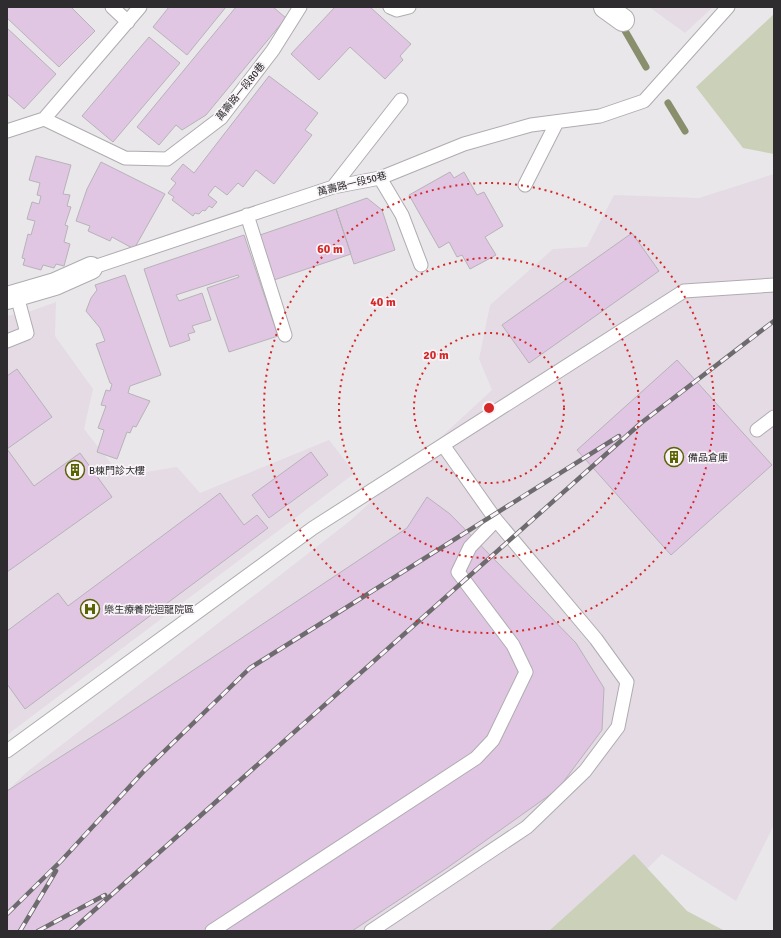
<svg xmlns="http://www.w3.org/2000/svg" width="781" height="938" font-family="Signika,'Noto Sans TC',sans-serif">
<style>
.built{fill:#e4dbe5}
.green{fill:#cbd0b8}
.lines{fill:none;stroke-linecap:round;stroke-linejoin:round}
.stream{stroke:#898f6d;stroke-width:7}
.building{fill:#e0c6e3;stroke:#b6b3b7}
.lane-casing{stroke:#afacb0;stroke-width:15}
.street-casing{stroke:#afacb0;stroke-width:24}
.lane{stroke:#fff;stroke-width:13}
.street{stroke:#fff;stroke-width:22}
.rail-casing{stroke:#6d6b6d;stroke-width:4.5}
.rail{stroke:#f8f4f8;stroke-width:3;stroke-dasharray:9;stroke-linecap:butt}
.ring{fill:none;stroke:#d62828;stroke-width:2;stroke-dasharray:2 4}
.labels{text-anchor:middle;stroke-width:3.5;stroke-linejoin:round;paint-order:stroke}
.street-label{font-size:10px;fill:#2e2c2e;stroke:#f8f4f8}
.poi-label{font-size:10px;fill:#2e2c2e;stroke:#f8f4f8;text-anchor:start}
.centre{fill:#d62828;stroke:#f8f4f8;stroke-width:2}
.ring-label{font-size:12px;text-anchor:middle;font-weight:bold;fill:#d62828;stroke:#f8f4f8;stroke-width:3.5;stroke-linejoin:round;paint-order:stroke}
</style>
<rect width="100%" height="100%" fill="#eae7eb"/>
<path class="built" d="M649,7H713L685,33Z
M774,174V825L736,901L662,854L585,931H7V791L28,771L351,520L492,390L479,359L490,305L553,249L587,247L614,195L699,198Z
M56,302L55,336L93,389L84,429L121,476L177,467L200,493L329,440L355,473L7,735V316L31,311Z"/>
<path class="green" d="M774,14V154L743,148L696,87Z
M634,854L687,911L725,931H549Z"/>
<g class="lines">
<path class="stream" d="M620,22L646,67
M668,103L685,131"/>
</g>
<path class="building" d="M7,7H71L95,31L59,67L7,18Z
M169,7H226L187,55L153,27Z
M236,7H273L286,18L206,115L182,130L176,125L159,145L137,127Z
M335,7H370L411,44L400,56L403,60L385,79L350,47L319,80L291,54Z
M7,28L56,74L24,109L7,94Z
M149,37L180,63L113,142L82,116Z
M269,76L318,113L305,130L312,135L274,184L256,170L243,187L238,183L227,195L215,186L208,195L217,202L212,208L209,206L205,211L203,210L199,214L195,213L193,216L172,200L174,197L168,193L176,183L171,179L183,164L194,173Z
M36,156L71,165L63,194L70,195L67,206L71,207L65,225L68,226L64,242L70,244L64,266L56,264L54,268L43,265L41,270L23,265L25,259L22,258L28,234L31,235L35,221L27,219L32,202L39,204L41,196L37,195L40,183L29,180Z
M101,162L165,194L134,249L112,237L110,241L88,231L90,226L76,221L87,189Z
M450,172L454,178L464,172L477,195L484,192L503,226L485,237L496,255L470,269L462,255L457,257L449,242L439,248L409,195Z
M367,198L382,210L395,250L354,264L336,209Z
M336,209L351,254L274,280L260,235Z
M632,233L659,271L529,363L502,325Z
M244,235L278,336L229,352L207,288L239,277L238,275L176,295L179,301L202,293L211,320L192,326L195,332L188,334L190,340L170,347L144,269Z
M125,275L161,375L130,386L128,393L150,401L136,427L133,426L130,433L127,432L117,459L97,452L104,430L98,428L106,406L101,405L106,390L110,391L112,384L110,383L96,344L105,341L100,328L86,311L91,298L97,290L95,285Z
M677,360L772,465L671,555L577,450Z
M17,369L52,417L7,449L34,486L80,453L112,497L7,572V376Z
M311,452L328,475L269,518L252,495Z
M220,493L244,525L257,515L268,528L25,709L7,684V631L58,593L68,606Z
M427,497L450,514L576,643L604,688L602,730L558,789L447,868L352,931H7V791L120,719L407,528Z"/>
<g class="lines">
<defs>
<path id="lane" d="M112,7L128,22
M390,7L397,10L409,7
M44,119L140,7
M7,131L44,119L125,158L167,159L221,118L273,50L300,7
M380,178L402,215L421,265
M525,185L557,122
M333,187L401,100
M247,215L285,335
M91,268L333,187L380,178L464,144L531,125L600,116L644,101L728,7
M7,341L27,333L17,296
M757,430L774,417
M7,751L313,528L684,291L774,285
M212,931L476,758L493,740L526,672L513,645L458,572L470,547L496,520
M371,931L527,827L585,771L618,727L627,682L596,639L496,520L443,445"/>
<path id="street" d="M605,7L623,20
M7,298L55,284L91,268"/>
</defs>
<use href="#lane" class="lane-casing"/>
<use href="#street" class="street-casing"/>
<use href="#lane" class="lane"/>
<use href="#street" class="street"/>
<defs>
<path id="rail" d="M7,914L61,861L144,771L250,668L619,436
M20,931L56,871
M38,931L105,895
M71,931L641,423L774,321"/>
</defs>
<use href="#rail" class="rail-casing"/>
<use href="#rail" class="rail"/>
</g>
<g class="ring">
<circle cx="489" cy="408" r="75"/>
<circle cx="489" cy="408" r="150"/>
<circle cx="489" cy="408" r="225"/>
</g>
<defs>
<symbol id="building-ring" viewBox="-11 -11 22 22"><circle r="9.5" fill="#f8f4f8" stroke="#5a6302" stroke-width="1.5"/><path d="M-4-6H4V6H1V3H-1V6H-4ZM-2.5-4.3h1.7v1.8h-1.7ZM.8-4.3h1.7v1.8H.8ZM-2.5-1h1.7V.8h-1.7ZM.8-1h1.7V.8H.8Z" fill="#5a6302"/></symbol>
<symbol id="hospital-ring" viewBox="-11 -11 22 22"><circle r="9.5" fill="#f8f4f8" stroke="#5a6302" stroke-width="1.5"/><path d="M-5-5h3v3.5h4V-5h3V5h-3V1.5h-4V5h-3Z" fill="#5a6302"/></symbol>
</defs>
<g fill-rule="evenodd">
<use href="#building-ring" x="663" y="446" width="22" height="22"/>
<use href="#building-ring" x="64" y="459" width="22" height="22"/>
<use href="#hospital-ring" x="79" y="598" width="22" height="22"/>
</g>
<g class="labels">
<g class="street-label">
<text transform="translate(240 91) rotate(-51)" y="4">萬壽路一段80巷</text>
<text transform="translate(352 183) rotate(-14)" y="4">萬壽路一段50巷</text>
</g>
<g class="poi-label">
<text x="688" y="461">備品倉庫</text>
<text x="89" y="474">B棟門診大樓</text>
<text x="104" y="613">樂生療養院迴龍院區</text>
</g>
</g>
<circle cx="489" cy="408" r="6" class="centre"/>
<g class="ring-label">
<text x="330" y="253">60 m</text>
<text x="383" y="306">40 m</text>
<text x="436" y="359">20 m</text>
</g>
<rect width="781" height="938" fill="none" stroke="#2e2c2e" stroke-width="16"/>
</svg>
